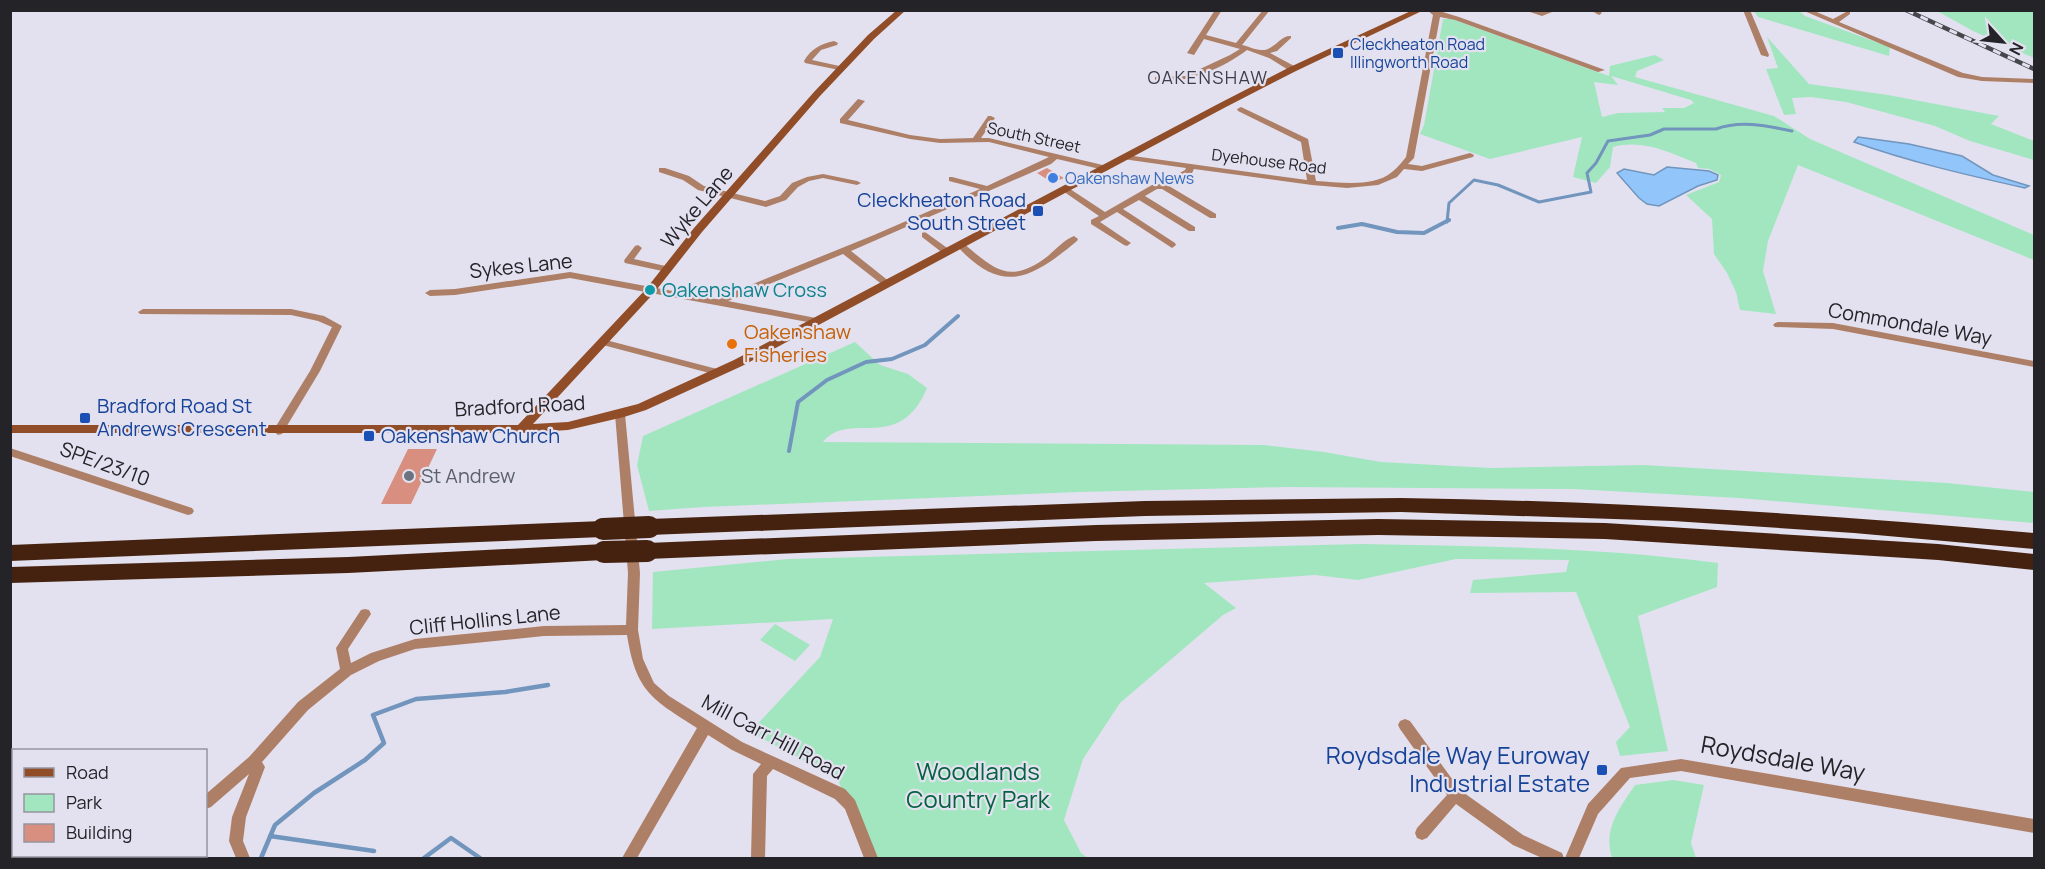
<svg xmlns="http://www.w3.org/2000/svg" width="2045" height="869" font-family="Manrope,sans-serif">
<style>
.green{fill:#a2e6c0;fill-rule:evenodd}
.water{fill:#92c6fb;stroke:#7195bc;stroke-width:1.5}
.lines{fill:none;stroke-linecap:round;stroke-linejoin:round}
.stream-far2{stroke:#7195bc;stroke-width:3}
.stream-far1{stroke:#7195bc;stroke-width:4}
.stream{stroke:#7195bc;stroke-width:4.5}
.building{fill:#d88f7f}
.street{fill:#ae7f67;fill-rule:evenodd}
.secondary{fill:#904d28;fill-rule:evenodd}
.highway{fill:#45220f;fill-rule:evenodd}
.rail-casing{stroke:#46464c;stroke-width:4.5}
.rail{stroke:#e3e1ef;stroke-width:3;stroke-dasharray:8;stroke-linecap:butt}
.highway-bridge{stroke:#45220f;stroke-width:22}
.transit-dot{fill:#1a4fb4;stroke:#e3e1ef;stroke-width:2}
.shop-dot{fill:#3f7fe0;stroke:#e3e1ef;stroke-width:2}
.culture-dot{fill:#0f9aa8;stroke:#e3e1ef;stroke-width:2}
.food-dot{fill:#e8710a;stroke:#e3e1ef;stroke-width:2}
.worship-dot{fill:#6b7280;stroke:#e3e1ef;stroke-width:2}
.labels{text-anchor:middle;stroke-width:4.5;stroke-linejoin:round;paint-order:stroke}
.far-transit-label{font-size:16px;fill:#164399;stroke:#e3e1ef;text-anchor:start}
.far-street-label{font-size:16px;fill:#232328;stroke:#e3e1ef}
.far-shop-label{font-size:16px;fill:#366cbe;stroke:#e3e1ef;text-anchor:start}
.far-quarter-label{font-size:18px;letter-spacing:1.5px;fill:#3d3c47;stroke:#e3e1ef}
.transit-label{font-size:20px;fill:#164399;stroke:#e3e1ef;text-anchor:start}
.street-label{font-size:20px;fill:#232328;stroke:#e3e1ef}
.culture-label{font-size:20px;fill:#0d838f;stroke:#e3e1ef;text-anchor:start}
.food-label{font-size:20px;fill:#c56008;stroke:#e3e1ef;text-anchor:start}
.worship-label{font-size:20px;fill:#5b616d;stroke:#e3e1ef;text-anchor:start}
.near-transit-label{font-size:24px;fill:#164399;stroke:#e3e1ef;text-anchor:end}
.near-street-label{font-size:24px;fill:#232328;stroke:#e3e1ef}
.near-park-label{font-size:24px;fill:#04623f;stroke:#e3e1ef}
</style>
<rect width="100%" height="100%" fill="#e3e1ef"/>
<path class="green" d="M1754,11H1799L1805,16L1890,47L1889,56L1758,17Z
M1937,11H2034V58L1973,31Z
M1443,19H1452L1609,76L1610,66L1655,55L1664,60L1637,71L1635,77L1774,116L1810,139L2034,235V260L1798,165L1768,241L1763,271L1776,314L1740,310L1736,292L1727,273L1714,254L1712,219L1686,195L1719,182L1721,175L1709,169L1698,168L1696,163C1668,152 1643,139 1613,147L1610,167L1596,183L1573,177L1582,137L1490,159L1420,134L1424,125ZM1611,76L1691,100L1694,103L1684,108H1662L1665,112L1618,113L1602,117L1594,82L1618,85Z
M1767,37L1809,84L1888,95L1999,116L1991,124L2034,141V160L1970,141L1935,126L1846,102L1811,97L1792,98L1796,114L1784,115L1766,69L1778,68Z
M855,342L880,365L908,374L927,388C899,455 850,409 823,442L1264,445L1324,452L1381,462L1491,468L1643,465L1947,483L2034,492V523L1739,498L1573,489L1286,487L1079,492L703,507L649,511L637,465L643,436Z
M1360,544C1479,546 1599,547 1718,563L1717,587L1638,616L1668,751L1620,756L1616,742L1630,727L1576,592L1470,593L1473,580L1566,572L1569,560L1456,559L1358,580L1315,575L1204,583L1236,608L1223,615L1120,703L1083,759L1064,820L1081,853L1088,858H871L837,778L750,732L820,657L833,619L652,629L653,572L788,559Z
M775,624L810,645L795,661L760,640Z
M1673,780L1704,785L1691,843L1696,858H1612C1603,829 1619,809 1635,785Z"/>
<path class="water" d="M1858,137L1909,144L1962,156L1993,175L2029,186L2025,188C1967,175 1910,162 1854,142Z
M1667,167L1709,171L1718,175L1717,180L1698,186L1659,206L1647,204L1639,198L1617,173L1624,169L1654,175Z"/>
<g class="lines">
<path class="stream-far2" d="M1447,222L1449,203L1474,180L1498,185L1539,202L1591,192L1587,173L1596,163L1608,141L1650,135L1664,129H1716C1741,120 1767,126 1792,131"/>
<path class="stream-far1" d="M1338,228L1362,224L1397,232L1424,233L1449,220
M789,451L798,402L827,380L866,362L892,359L925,345L958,316"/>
<path class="stream" d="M270,836L374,851
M261,858L275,825L314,793L365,760L384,743L373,715L416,699L505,692L548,685
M424,858L451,838L480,858"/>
</g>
<path class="building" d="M1047,168L1064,178L1053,183L1037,173Z
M408,449H437L411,504H381Z"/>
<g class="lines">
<path class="street" d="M1215,10H1222L1206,35L1236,43L1263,10H1270L1242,45C1248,46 1255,50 1261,50C1274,51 1280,35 1291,36V38L1277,51L1270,53L1296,67V71H1290L1269,58L1247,50C1222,69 1186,84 1155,81V77H1158L1185,76L1230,55L1240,49L1204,39L1194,55L1187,53Z
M1427,10H1436L1459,17L1605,70L1598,72L1455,20L1440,17L1414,158L1408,164L1422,166L1470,153L1474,155L1473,157L1422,171L1404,169L1397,177L1378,185L1347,188L1312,185L1194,169L1192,173L1169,186L1216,214V218H1210L1162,189H1157L1145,196L1195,227V231H1189L1139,200L1123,209L1175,243L1176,245L1172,248L1117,212L1100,222L1131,243L1127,246L1124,245L1091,224V220L1099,216L1060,189L1064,186L1067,187L1105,212L1152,185L1161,184L1185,170L1186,168L1123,159V155H1126L1307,180L1301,142L1238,111L1237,109L1241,107L1308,139L1316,181C1339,182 1373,188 1392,172C1397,168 1402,162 1406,157L1433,15Z
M1524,10L1542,12L1557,10L1542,16Z
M1590,10H1599L1602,13L1599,15Z
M1743,10H1750L1769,55L1768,57L1761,55Z
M1802,10H1812L1833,19L1846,12H1850V14L1839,22L1963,73L1982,77L2034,79V83L1982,81L1958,77Z
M834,41L838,43L837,45L821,50L812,60L844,67V71L805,63L804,61C811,49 820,44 834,41Z
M858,99L865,101L848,120L910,135L940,139L973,138L988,116H991L995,118L981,138H989L1107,166L1108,168L1104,170L1057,159L1051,164L851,251L890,282L892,284L890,286H884L843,254L728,301L821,319L823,321L821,323L818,324L570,278L455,295L430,296L425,293L430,290L455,289L570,272L716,299L874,235L980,189L949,181V177H952L987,186L1049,157L989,142L940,143L910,139L840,123V119Z
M659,168H665L689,176L704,186L765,201L780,196L792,183L807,177L823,174L857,181L861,183L857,185L823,178L809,181L798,187L786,200L766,207L698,190L683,180L659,172Z
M925,232L950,250V254H944L922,237V233Z
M1074,236L1078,239L1077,241C1031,279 1002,296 956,245L960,242L963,243C995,270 1010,285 1048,256C1056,249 1064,240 1074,236Z
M638,245L642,248L634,259L670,267L672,269L670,271L667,272L625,263L624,261L625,259L635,246Z
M143,309H291L324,316L342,326L320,371L282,434L278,435L273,431L310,371L332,327L318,321L291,315L140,314L138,312Z
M1778,322L1833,323L2034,361V367L1833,329L1775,327L1773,325L1775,323Z
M602,339L717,369L722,372L717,375L599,344L597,342Z
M620,410L625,414L640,573L638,630L643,659L654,683L669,696L742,742L845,789L855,800L878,858H864L845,809L835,799L773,769L767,776L765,858H751L753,774L761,764L732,750L708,735L637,858H622L697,728C652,699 636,692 627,635L544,636L415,649L379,661L351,675L308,710L262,762L265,767L246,817L243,841L250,858H236L229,841L232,817L249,774L211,807L206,809V794L249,757L298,702L340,669L336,648L361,610L365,609L369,610L371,614L348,649L351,663L371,653L415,639L544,626L626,625L628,573L615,414Z
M10,448L192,508L194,511L192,514L188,515L10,456Z
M1405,719L1410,721L1460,790L1523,835L1562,853L1564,858H1542L1513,845L1456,804L1427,838L1422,840L1417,838L1415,833L1417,828L1447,795L1400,729L1398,725L1400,721Z
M1681,759L2034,819V833L1681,771L1630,778L1598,814L1579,858H1565L1588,804L1621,768Z
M97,856H116L115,858H96Z"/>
<path class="secondary" d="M897,10H906L874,39L820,96L702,232L654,293L533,424L568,422L638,404L734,360L1218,104L1290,67L1413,10H1424L1296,71L1224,108L742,366L646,410L624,417L568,430L521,433H10V425H518L646,289L694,228L814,92L868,35Z"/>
<path class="highway" d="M1401,498C1613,501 1823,514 2034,533V549L1854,533L1673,521L1401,512L1145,516L649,535L642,532L639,527L642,522L649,519L1145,501Z
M1378,519L1605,523L1938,544L2034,554V570L1938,560L1605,539L1378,535L1096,541L647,559L640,557L637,551L640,545L647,543L1096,525Z
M603,521L610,524L613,529L610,534L603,537L10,561V545Z
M604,544L611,546L614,552L611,558L604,560L348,573L10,583V567L348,557Z"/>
<defs>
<path id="rail" d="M1906,10L2034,69"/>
</defs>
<use href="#rail" class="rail-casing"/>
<use href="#rail" class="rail"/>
<path class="highway-bridge" d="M603,529L649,527
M604,552L647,551"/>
</g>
<g class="transit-dot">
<rect x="1332" y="47" width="12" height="12" rx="3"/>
<rect x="1032" y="205" width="12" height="12" rx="3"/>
<rect x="79" y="412" width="12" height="12" rx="3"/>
<rect x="363" y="430" width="12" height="12" rx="3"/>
<rect x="1596" y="764" width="12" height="12" rx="3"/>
</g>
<circle class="shop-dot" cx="1053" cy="178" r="6"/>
<circle class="culture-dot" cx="650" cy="290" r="6"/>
<circle class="food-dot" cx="732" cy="344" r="6"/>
<circle class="worship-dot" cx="409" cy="476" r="6"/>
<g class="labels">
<g class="far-transit-label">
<text x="1350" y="50">Cleckheaton Road<tspan x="1350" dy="18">Illingworth Road</tspan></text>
</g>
<g class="far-street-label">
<text transform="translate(1034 137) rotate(12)" y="6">South Street</text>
<text transform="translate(1269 161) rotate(7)" y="6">Dyehouse Road</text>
</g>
<g class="far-shop-label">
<text x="1065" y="184">Oakenshaw News</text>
</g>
<g class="far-quarter-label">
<text x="1208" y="84">OAKENSHAW</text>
</g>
<g class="transit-label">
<text x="1026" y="207" text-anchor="end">Cleckheaton Road<tspan x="1026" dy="23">South Street</tspan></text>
<text x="97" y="413">Bradford Road St<tspan x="97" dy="23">Andrews Crescent</tspan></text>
<text x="381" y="443">Oakenshaw Church</text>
</g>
<g class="street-label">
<text transform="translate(697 207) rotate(-50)" y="7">Wyke Lane</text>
<text transform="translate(521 266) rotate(-6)" y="7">Sykes Lane</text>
<text transform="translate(1910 324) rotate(10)" y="7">Commondale Way</text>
<text transform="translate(520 406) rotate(-3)" y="7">Bradford Road</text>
<text transform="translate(105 464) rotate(20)" y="7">SPE/23/10</text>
<text transform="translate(485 620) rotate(-6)" y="7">Cliff Hollins Lane</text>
<text transform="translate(773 737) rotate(28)" y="7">Mill Carr Hill Road</text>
</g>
<g class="culture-label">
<text x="662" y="297">Oakenshaw Cross</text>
</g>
<g class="food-label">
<text x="744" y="339">Oakenshaw<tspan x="744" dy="23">Fisheries</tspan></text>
</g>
<g class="worship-label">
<text x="421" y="483">St Andrew</text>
</g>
<g class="near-transit-label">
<text x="1590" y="764">Roydsdale Way Euroway<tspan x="1590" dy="28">Industrial Estate</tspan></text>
</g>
<g class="near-street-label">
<text transform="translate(1783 759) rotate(10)" y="8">Roydsdale Way</text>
</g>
<g class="near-park-label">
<text x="978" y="780">Woodlands<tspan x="978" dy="28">Country Park</tspan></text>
</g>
</g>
<rect width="2045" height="869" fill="none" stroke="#232328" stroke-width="24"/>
<rect x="12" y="749" width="195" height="108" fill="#e3e1ef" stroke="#96959f" stroke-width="1.5"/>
<rect x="24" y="768" width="30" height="9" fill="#904d28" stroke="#96959f" stroke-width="1.5"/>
<text x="66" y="779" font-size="18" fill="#232328">Road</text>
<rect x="24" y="794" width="30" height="18" fill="#a2e6c0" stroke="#96959f" stroke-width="1.5"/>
<text x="66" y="809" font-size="18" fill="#232328">Park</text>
<rect x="24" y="824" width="30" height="18" fill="#d88f7f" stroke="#96959f" stroke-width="1.5"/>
<text x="66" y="839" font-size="18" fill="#232328">Building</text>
<g transform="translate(2003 42) rotate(117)" stroke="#e3e1ef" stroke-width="4.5" paint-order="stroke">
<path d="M0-4.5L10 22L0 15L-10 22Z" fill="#232328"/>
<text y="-9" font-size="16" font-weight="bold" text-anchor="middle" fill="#232328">N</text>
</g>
</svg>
